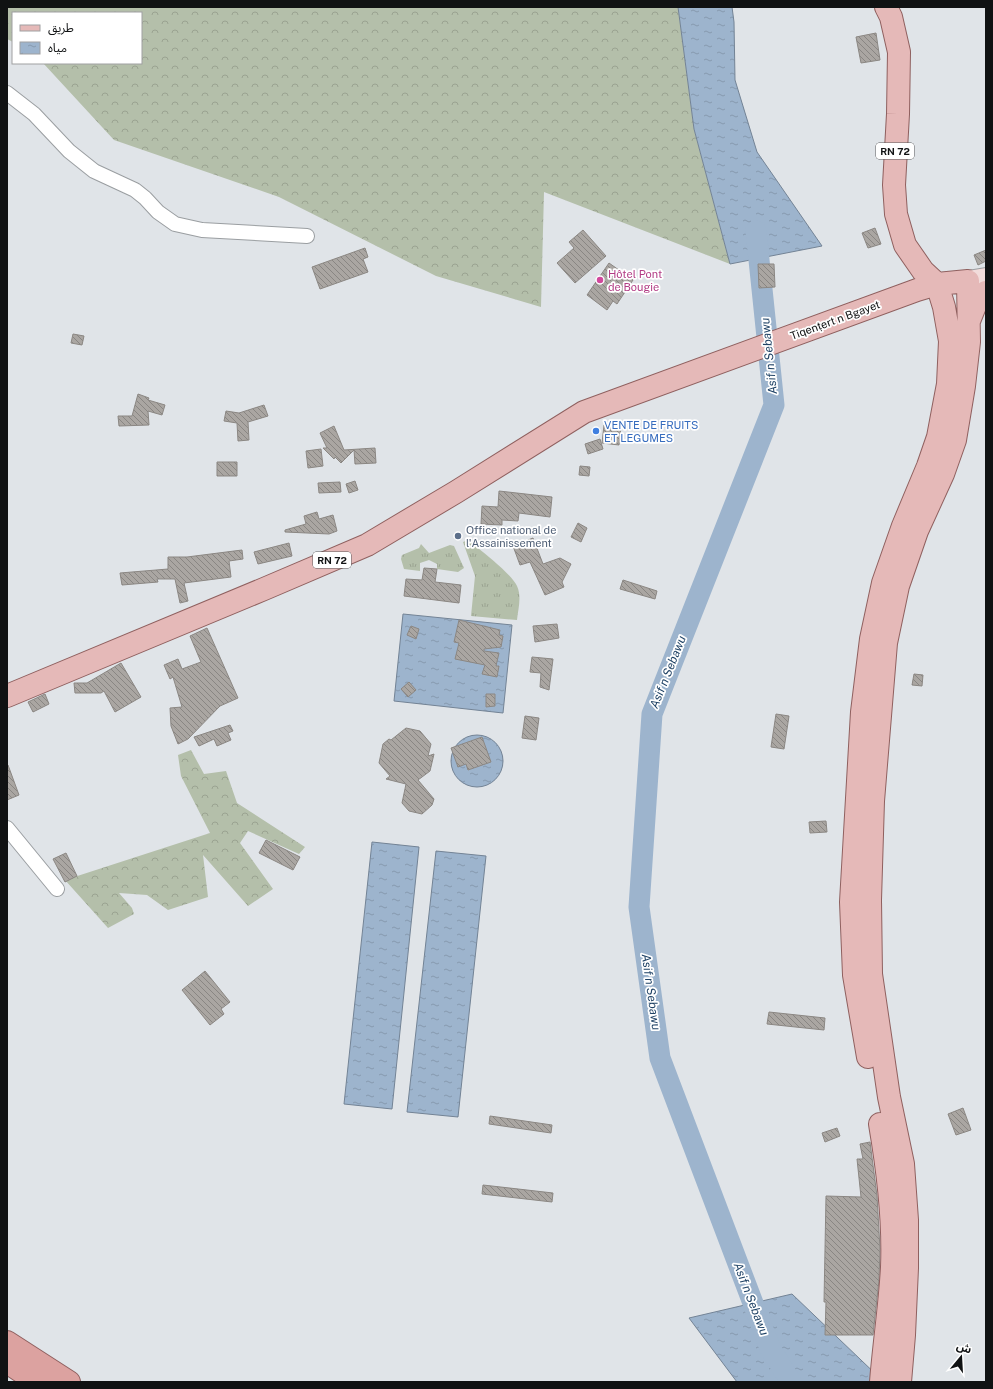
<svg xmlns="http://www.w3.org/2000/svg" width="993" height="1389" font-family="'Public Sans','Noto Sans Arabic',sans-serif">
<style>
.grass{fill:url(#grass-tufts)}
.forest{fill:url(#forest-crowns)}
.water{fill:url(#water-ripples);stroke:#738395}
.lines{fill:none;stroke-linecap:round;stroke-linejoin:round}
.river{stroke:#9db4cd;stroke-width:21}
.building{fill:url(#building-back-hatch);stroke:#8b8783}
.minor-casing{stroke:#9a9ea1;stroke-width:16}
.secondary-casing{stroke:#9a9ea1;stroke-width:22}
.primary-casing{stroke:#8f605f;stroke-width:24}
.trunk-casing{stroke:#8f605f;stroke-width:24}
.minor{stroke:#fff;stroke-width:14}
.secondary{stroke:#f2dcdb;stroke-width:20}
.primary{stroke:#e5b9b8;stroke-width:22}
.trunk{stroke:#dca2a0;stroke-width:22}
.hotel-dot{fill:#d1479c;stroke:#fff;stroke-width:1.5}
.shop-dot{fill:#3f7fe0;stroke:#fff;stroke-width:1.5}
.service-dot{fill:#5c6f8a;stroke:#fff;stroke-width:1.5}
.labels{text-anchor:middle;stroke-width:3.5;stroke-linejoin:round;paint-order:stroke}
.shield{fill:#fff;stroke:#58595a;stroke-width:1}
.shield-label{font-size:10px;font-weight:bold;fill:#101213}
.hotel-label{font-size:11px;fill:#b23c85;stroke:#fff;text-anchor:start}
.street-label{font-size:11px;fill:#101213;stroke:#fff}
.shop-label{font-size:11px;fill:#366cbe;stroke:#fff;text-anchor:start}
.service-label{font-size:11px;fill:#4e5e75;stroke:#fff;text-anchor:start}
.water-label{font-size:12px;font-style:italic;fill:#1f4265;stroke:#fff}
</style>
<defs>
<pattern id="grass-tufts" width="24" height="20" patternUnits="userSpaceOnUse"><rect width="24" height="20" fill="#b4bfaa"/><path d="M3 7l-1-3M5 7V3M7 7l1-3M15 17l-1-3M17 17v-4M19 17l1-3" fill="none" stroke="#9aa391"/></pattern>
<pattern id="forest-crowns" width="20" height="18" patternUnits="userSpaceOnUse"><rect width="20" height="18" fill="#b4bfaa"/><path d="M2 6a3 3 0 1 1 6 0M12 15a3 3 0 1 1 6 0" fill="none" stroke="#9aa391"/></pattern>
<pattern id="water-ripples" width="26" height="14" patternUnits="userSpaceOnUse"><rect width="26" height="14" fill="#9db4cd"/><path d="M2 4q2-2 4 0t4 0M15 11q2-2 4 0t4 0" fill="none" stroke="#869aaf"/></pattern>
<pattern id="building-back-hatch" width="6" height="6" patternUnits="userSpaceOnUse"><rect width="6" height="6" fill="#aaa6a2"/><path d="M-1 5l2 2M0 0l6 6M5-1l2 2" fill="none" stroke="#898683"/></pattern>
</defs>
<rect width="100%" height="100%" fill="#e0e4e8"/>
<path class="grass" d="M468,540C479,549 512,574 517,586C522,597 518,609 517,620L471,616L475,576L463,542Z
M421,544L429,553L450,545L454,546L464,568L458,572L437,569V564L429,560L420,563V571L404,569L401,559L402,555L419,548Z"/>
<path class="forest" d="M7,7H678L694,129L730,264L544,192L541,307L436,276L279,197L114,140L43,63H141V13H13V42L7,39Z
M191,750L204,774L226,771L237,803L305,847L299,854L248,831L240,843L273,889L248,906L203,855L208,897L168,910L147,895L119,893L132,908L134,914L108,928L65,880L210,833L181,776L178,755Z"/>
<path class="water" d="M678,7H732L734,22L735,80L757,152L822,246L730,264L694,129Z
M403,614L512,625L503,713L394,701Z
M451 761a26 26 0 1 1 52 0a26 26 0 1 1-52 0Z
M372,842L419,847L392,1109L344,1104Z
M436,851L486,856L458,1117L407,1112Z
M792,1294L884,1382H737L689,1318Z"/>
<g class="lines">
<path class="river" d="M756,231L774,405L652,714L639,907L660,1058L770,1348L791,1382"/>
</g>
<path class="building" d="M876,33L880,60L861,63L856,37Z
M875,228L881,244L868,248L862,233Z
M583,230L606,256L575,283L557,263L574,248L569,242Z
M365,248L368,257L363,259L368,272L320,289L312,267Z
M986,250V261L978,265L974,255Z
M609,263L633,280L617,304L613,301L607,310L587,295Z
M758,264H774L775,287L759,288Z
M73,334L84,336L82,345L71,343Z
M138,394L149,398L148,400L165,405L162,415L148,411L149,425L119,426L118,416H132Z
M264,405L268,416L248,422L249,440L238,441L237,423L224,421L226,411L239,413Z
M604,425L621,427L619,445L602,443Z
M334,426L344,450L375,448L376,463L355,464L354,450L341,463L335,457L334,459L323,448H327L320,433Z
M600,439L603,449L588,454L585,444Z
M321,449L323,466L308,468L306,451Z
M217,462H237V476H217Z
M580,466L590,467L589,476L579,475Z
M355,481L358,490L349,493L346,484Z
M340,482L341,492L319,493L318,483Z
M499,491L552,497L550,517L519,513L518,521L502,520V525L481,524L482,506L498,507Z
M317,512L319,519L333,515L337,531L329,534L285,532V530L306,524L304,516Z
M578,523L587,528L581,542L571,537Z
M533,538L543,564L560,558L571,564L562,582L564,587L545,595L530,562L520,565L513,546Z
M289,543L292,556L258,564L254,552Z
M242,550L243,559L229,561L231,577L184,583L188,601L180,603L175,579H157L158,582L122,585L120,573L168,569V557H187Z
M424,568L437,569L435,582L461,585L459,603L404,596L406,579L422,580Z
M623,580L657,591L655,599L620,589Z
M459,620L500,630L499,635L503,636L501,647L484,649V651L499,653L496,666H499L497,677L482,674L485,665L455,659L459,643L454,642Z
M557,624L559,638L535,642L533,626Z
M411,626L419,629L416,639L407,635Z
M207,628L238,698L220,706L188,739L178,744L171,726L170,708L182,707L173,677L170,679L164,665L178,659L182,669L201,662L190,636Z
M532,657L553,659L549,690L540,687L541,673L530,672Z
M121,663L141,697L115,712L104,691L101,693H75L74,683H87Z
M914,674L923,675L922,686L912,685Z
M409,682L416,690L408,697L401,689Z
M45,694L49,704L33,712L28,702Z
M486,694H495V706L486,707Z
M776,714L789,716L784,749L771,747Z
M525,716L539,718L536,740L522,738Z
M230,725L233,731L228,733L231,740L217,746L214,739L199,746L194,737Z
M406,728L420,731L431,744L428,756L434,754L430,771L418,780L434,799L432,805L422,814L409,811L402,803L406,784L386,779L390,776L379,763L383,744L389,739L391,740Z
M482,737L491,762L468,770L466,764L458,767L451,748Z
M7,765H8L19,795L7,800Z
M826,821L827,832L810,833L809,822Z
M266,840L300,857L293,870L259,853Z
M66,853L77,876L65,882L53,859Z
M205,971L230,1002L221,1009L224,1014L210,1025L182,990Z
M769,1012L825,1018L824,1030L767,1024Z
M963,1108L971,1130L956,1135L948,1114Z
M490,1116L552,1125L551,1133L489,1124Z
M837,1128L840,1136L825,1142L822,1133Z
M870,1142L877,1196L880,1249L879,1280L873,1335H825L826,1302H824L826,1196L861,1197L857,1159H863L860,1144Z
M483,1185L553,1193L552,1202L482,1194Z"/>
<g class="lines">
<defs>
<path id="minor" d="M7,93L34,114L69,151L94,171L135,190L145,198L158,212L175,224L202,230L307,236
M7,828L57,889"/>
<path id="secondary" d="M968,281L986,278"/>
<path id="primary" d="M969,321L975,306L986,292
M7,696L264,589L367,545L456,492L584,412L917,290L937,284L968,281L969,342L964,386L955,440L943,474L917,531L898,586L886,643L873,801L870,900L871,974L889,1097L903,1164L907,1220V1268L904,1335L900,1382
M868,1057L854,975L851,902L862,712L871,639L883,583L903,526L928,466L938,437L948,384L950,341L944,307L937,284L923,271L905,245L896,214L894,185L898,114L899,52L891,17L886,7
M880,1124C888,1171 894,1219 892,1267C890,1305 884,1344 881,1382"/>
<path id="trunk" d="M7,1342L69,1382
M7,1362L37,1382"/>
</defs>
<use href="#minor" class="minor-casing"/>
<use href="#secondary" class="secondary-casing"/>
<use href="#primary" class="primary-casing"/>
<use href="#trunk" class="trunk-casing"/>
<use href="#minor" class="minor"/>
<use href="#secondary" class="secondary"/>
<use href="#primary" class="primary"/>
<use href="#trunk" class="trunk"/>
</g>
<circle class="hotel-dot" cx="600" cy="280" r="4"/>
<circle class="shop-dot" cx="596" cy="431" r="4"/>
<circle class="service-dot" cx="458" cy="536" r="4"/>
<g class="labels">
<g class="shield">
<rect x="876" y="143" width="38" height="16" rx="3"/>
<rect x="313" y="552" width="38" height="16" rx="3"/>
</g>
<g class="shield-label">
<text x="895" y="155">RN 72</text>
<text x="332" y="564">RN 72</text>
</g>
<g class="hotel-label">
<text x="608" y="278">Hôtel Pont<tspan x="608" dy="13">de Bougie</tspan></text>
</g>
<g class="street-label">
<text transform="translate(835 320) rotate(-20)" y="4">Tiqenṭert n Bgayet</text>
</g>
<g class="shop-label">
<text x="604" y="429">VENTE DE FRUITS<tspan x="604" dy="13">ET LEGUMES</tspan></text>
</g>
<g class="service-label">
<text x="466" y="534">Office national de<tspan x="466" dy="13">l'Assainissement</tspan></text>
</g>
<g class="water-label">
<text transform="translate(769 356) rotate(-96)" y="4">Asif n Sebawu</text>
<text transform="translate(668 672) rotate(-68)" y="4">Asif n Sebawu</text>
<text transform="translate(651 992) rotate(82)" y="4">Asif n Sebawu</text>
<text transform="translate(751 1299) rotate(69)" y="4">Asif n Sebawu</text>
</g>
</g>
<rect width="993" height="1389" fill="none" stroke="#101213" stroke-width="16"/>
<rect x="12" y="12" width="130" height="52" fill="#ffffff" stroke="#9fa0a1"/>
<rect x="20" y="25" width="20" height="6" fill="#e5b9b8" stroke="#9fa0a1"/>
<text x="48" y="32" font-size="12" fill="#101213">طريق</text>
<rect x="20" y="42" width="20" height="12" fill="url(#water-ripples)" stroke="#9fa0a1"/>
<text x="48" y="52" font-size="12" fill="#101213">مياه</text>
<g transform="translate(961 1357) rotate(18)" stroke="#ffffff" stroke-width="3" paint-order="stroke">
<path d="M0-3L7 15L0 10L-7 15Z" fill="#101213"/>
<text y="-6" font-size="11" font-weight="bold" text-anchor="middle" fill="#101213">ش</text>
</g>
</svg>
